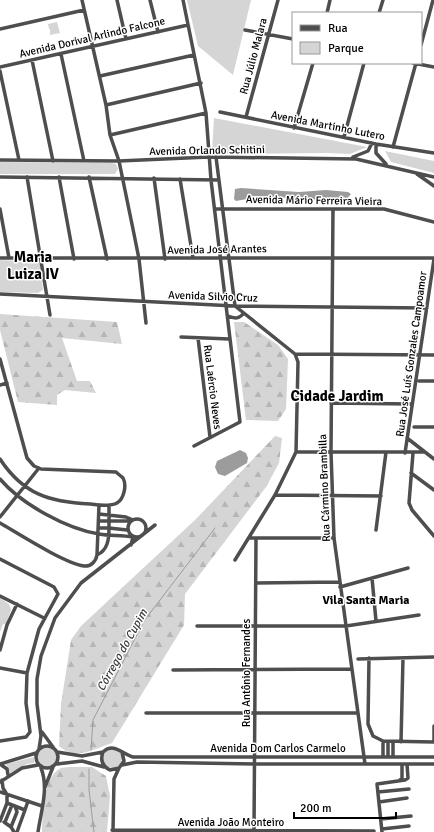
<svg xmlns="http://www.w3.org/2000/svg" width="434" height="832" font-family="Signika,sans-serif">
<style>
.green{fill:#d5d5d5}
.forest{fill:url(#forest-firs)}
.water{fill:#9c9c9c}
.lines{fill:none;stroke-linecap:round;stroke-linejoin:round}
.stream{stroke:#9c9c9c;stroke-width:1}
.minor{stroke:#4e4e4e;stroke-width:3.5}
.labels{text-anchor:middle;stroke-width:3;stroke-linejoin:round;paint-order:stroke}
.street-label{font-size:11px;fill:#000;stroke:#fff}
.neighbourhood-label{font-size:12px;font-weight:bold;fill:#000;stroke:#fff}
.water-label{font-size:12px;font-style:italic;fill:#3d3d3d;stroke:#fff}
.district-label{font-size:15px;font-weight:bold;fill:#000;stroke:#fff}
</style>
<defs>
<pattern id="forest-firs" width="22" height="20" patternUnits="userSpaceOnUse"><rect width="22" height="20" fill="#d5d5d5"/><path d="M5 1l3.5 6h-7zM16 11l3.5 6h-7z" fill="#b5b5b5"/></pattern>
</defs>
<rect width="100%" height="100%" fill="#fff"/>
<path class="green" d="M187,0H251L233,75L198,46Z
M57,22L60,33L50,35V29H49L48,24Z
M214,118L367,147L350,154L326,153L215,154L212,152Z
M385,151L434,161V173L391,162Z
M0,162L112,163L116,164L118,169L115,174H0Z
M0,260L38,262L40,264L43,290L38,293L0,292Z
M0,598L9,604L11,610L6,624H3L0,632Z
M37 758a10 10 0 1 1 20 0a10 10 0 1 1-20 0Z
M102 758a10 10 0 1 1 20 0a10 10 0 1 1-20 0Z
M34,757V763L27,764L10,773L6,764Z"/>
<path class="forest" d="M0,314L117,322L122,344L62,338L77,381H90L96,393L65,390L57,395V405L18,402L0,330Z
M244,322L278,345L288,359L286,409L278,421L246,420L234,322Z
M275,436L282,438L279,463L266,487L185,594L184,625L112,743C94,749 75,761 59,746L61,704L71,640L81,626L196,519Z
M73,767H92L106,776L110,796L107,832H42C43,815 42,777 61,768C64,767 70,767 73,767Z"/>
<path class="water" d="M241,188L299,192L326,190L348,192L351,194L345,201L252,196V198L236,201L234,199L235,189Z
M240,450L246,453L248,458L247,463L225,476L218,474L215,467L217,461Z"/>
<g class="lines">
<path class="stream" d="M91,750L93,720L144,621L215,528
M89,769V790L94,832"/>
<path class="minor" d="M82,0L106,105L110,135L119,161L134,234L139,259L146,323
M117,0L126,39
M150,0L158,32
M183,0L206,113L211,180L240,422L194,446
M327,13L330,0
M379,13L383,0
M0,29L84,10
M245,30L293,39
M421,45L433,0
M61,54L84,161
M32,60L53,161
M413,63L434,67
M0,67L188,25
M0,71L19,160
M100,76L194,55
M106,105L201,83
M220,112L376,144L434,153
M246,117L278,0
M294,128L313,63
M110,135L206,113
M344,137L364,63
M376,144V153L386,164
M393,147L416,63
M216,157L235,306L295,354L298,362L296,452L275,495L235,560
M353,157L368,151L372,143
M0,160L119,161L209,157L356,159L434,177
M417,174L434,186
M0,177L219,180
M27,177L50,315
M59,177L74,259
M89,177L107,259
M154,178L165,259
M180,179L193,258
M0,209L9,258
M216,209H384L434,222
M333,209L331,452L334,538L365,764
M0,258H434
M0,294L235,306L427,308
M228,316C235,319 239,319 244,313
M181,337L229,339
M198,338L210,437
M295,354L434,355
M0,359L27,458L34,466L41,469L116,472C118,474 121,476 123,478C127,485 124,499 117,503C110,507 97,505 90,504C49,502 23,494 0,459
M419,381H434
M0,385L7,383
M331,403L411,404
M414,427H434
M407,438L434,459
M296,452H423
M405,453L434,259
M413,453L409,503L412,510L434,536
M411,473L434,490
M0,479C21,504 67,529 99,534C110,536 121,535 133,537L131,545
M275,495L381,496
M99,514L126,517L133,520
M0,517L39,468
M128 528a9 9 0 1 1 18 0a9 9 0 1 1-18 0Z
M99,521H130
M0,523C19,534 64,563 84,566C91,567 96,561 97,555L99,505
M99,528H109V505
M376,530L386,452
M249,538H334
M97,555C108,550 109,539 109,528L127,530
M0,559L54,587L58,594L39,629L27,673L26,703L30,732L26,737L0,741
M372,578L376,621
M256,583L339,582
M340,587L408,568
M0,596L44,618
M197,626H346L419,615
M0,650L7,625L17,604
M369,658L368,724L373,736L383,741L434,742V726
M358,659L434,657
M0,668L27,673
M173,670L351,669
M146,713H356
M42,732L53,747
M383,741V757
M393,742V757
M401,742L403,658
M36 757a11 11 0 1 1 22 0a11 11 0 1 1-22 0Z
M39,749L41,736L37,704V679L41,656L55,618L81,583L155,525
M57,752L82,756L103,752
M122,752L124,761L119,768L110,770C102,766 100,760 103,752C114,742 122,754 133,757H434
M388,757V742
M0,764L36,753
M0,764L7,769L8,775
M57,764L82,761L104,767
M122,765L137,762L255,764H434
M2,780L3,788L6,793
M400,780L402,778V764
M0,782L22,768L38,765
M45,787L53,767
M0,792L42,806
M378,792L409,789
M7,794V803L25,810L28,801
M379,802L407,798
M381,819L411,816
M0,821L7,803
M4,822L11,827L14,832
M5,822L12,805
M11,827L17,812L15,806
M382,829L409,826
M112,830L374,831
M113,831L114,779L119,768
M17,832L25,810
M38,832C41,811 49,788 41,768
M254,832L256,538
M382,832L377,784L405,780L408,778L407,764"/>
</g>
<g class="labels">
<g class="street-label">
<text transform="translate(92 37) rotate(-13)" y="4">Avenida Dorival Arlindo Falcone</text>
<text transform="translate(253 56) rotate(-75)" y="4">Rua Júlio Malara</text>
<text transform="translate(328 125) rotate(11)" y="4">Avenida Martinho Lutero</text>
<text transform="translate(207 150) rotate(-1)" y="4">Avenida Orlando Schitini</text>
<text transform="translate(314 200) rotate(1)" y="4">Avenida Mário Ferreira Vieira</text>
<text transform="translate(217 249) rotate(-1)" y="4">Avenida José Arantes</text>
<text transform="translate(213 296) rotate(2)" y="4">Avenida Silvio Cruz</text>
<text transform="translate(411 354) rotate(-82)" y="4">Rua José Luís Gonzales Campoamor</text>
<text transform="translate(213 387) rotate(83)" y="4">Rua Laércio Neves</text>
<text transform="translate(324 488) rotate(-92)" y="4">Rua Cármino Brambilla</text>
<text transform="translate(246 673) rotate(-90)" y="4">Rua Antônio Fernandes</text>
<text x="278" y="752">Avenida Dom Carlos Carmelo</text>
<text x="231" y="826">Avenida João Monteiro</text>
</g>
<g class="neighbourhood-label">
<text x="366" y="604">Vila Santa Maria</text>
</g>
<g class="water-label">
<text transform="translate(122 650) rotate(-61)" y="4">Córrego do Cupim</text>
</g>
<g class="district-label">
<text x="33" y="262">Maria<tspan x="33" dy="17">Luiza IV</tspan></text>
<text x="337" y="401">Cidade Jardim</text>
</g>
</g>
<rect x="292" y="12" width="130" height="52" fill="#ffffff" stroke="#999999"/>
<rect x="300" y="25" width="20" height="6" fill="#4e4e4e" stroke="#999999"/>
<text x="328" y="32" font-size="12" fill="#000000">Rua</text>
<rect x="300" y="42" width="20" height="12" fill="#d5d5d5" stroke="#999999"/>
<text x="328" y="52" font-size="12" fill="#000000">Parque</text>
<path d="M294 812v6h102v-6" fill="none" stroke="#000000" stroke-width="2"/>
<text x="300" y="812" font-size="12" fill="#000000" stroke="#ffffff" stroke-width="3" paint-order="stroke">200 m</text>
</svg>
